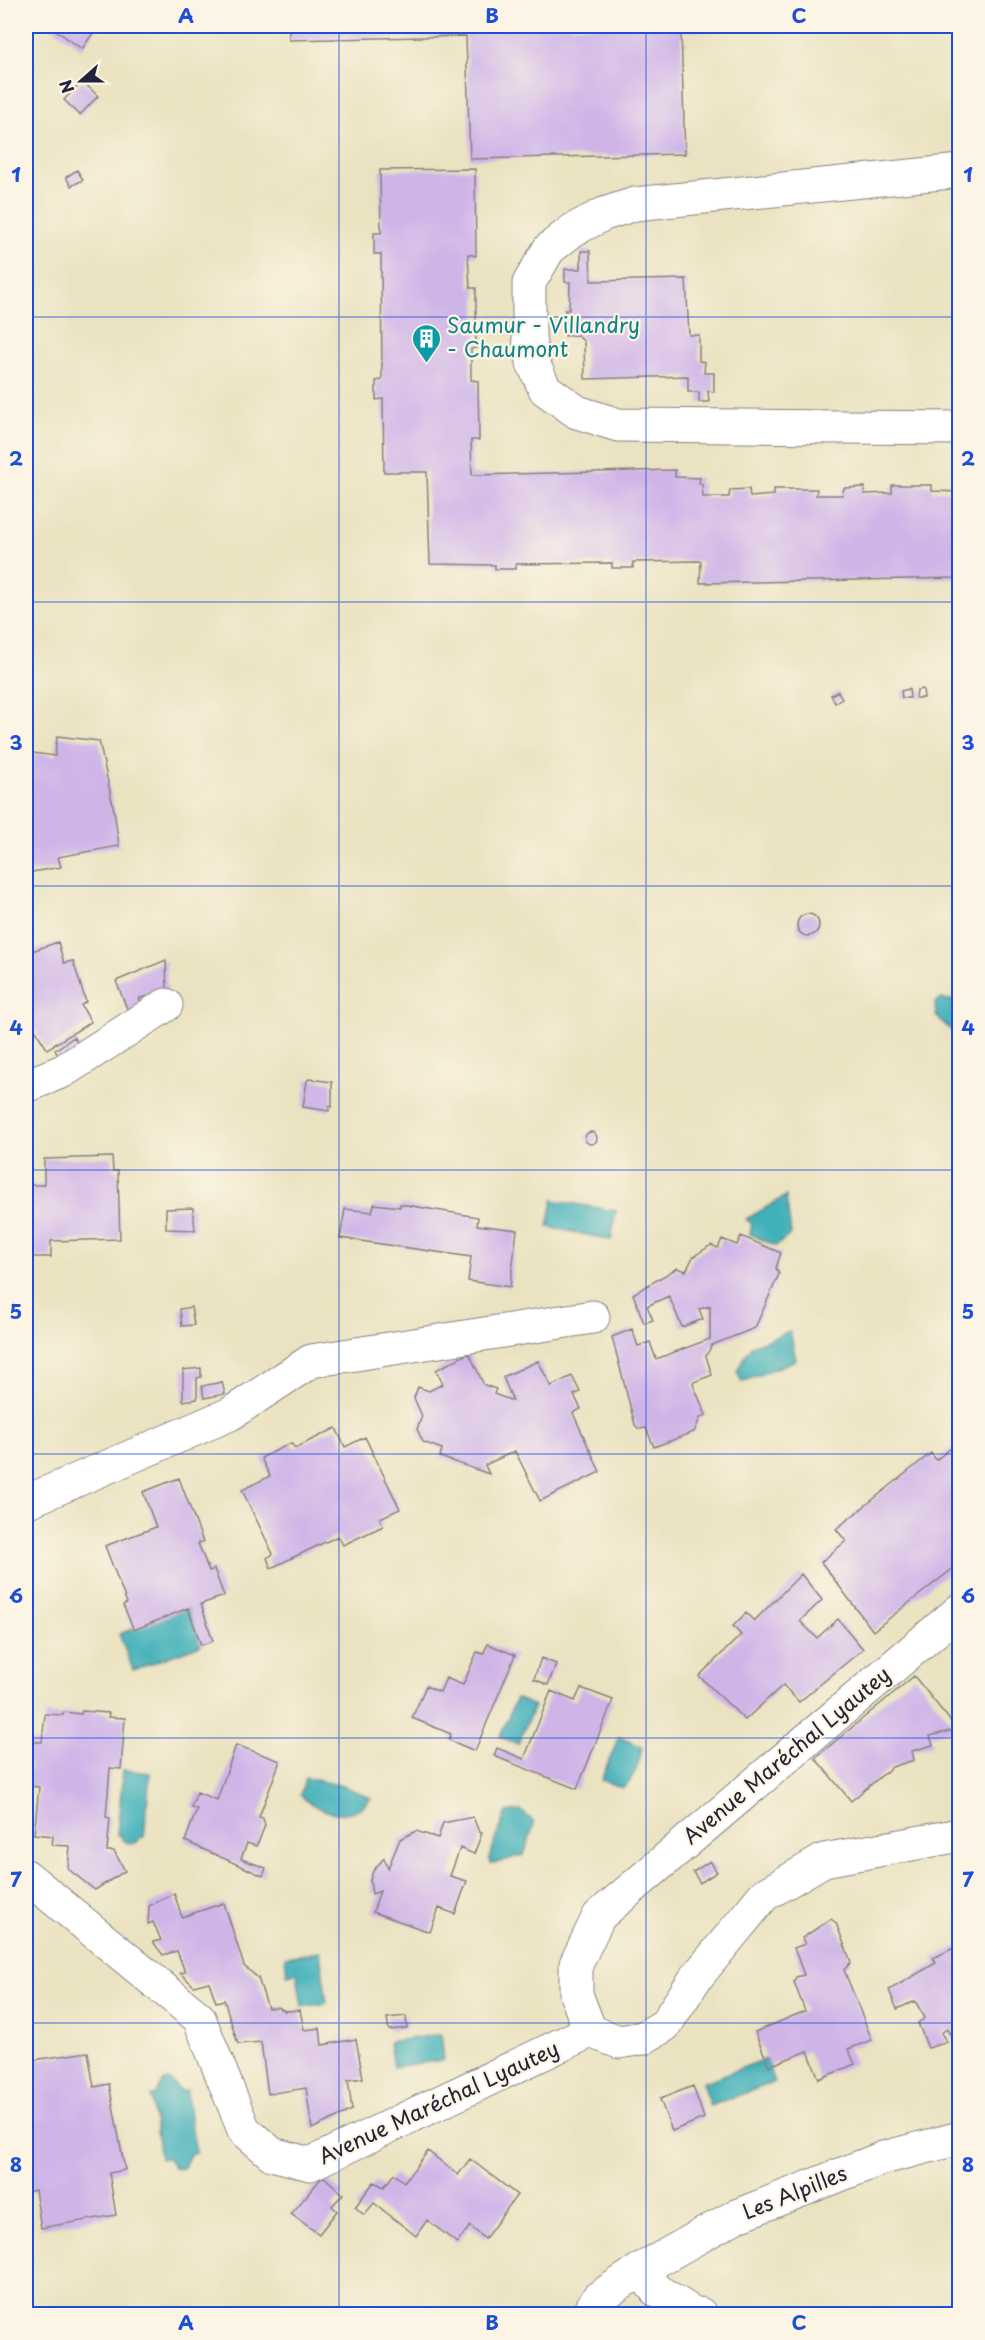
<svg xmlns="http://www.w3.org/2000/svg" width="985" height="2340" font-family="'Playpen Sans',sans-serif">
<style>
.water{fill:#3fb0b9;stroke:#30697a;stroke-width:1.5}
.building{fill:#cfb4e8}
.lines{fill:none;stroke-linecap:round;stroke-linejoin:round}
.minor-casing{stroke:#86827e;stroke-width:35}
.minor{stroke:#fff;stroke-width:33}
.grid{fill:none;stroke:#1d4ed8;stroke-width:1.5;stroke-opacity:0.55}
.labels{text-anchor:middle;stroke-width:4.5;stroke-linejoin:round;paint-order:stroke}
.culture-label{font-size:21px;fill:#0d838f;stroke:#fcf5e5;text-anchor:start}
.street-label{font-size:21px;fill:#22223b;stroke:#fcf5e5}
.neatline{fill:none;stroke:#1d4ed8;stroke-width:2}
.grid-label{font-size:20px;text-anchor:middle;font-weight:bold;fill:#1d4ed8}
</style>
<rect width="100%" height="100%" fill="#fcf5e5"/>
<filter id="ink" filterUnits="userSpaceOnUse"><feTurbulence type="fractalNoise" baseFrequency=".0167" numOctaves="2"/><feDisplacementMap in="SourceGraphic" scale="12" xChannelSelector="R" yChannelSelector="G"/><feConvolveMatrix kernelMatrix="1 2 1 2 8 2 1 2 1" color-interpolation-filters="sRGB"/></filter>
<filter id="wash" filterUnits="userSpaceOnUse"><feTurbulence type="fractalNoise" baseFrequency=".008" numOctaves="4" result="noise"/><feDisplacementMap in="SourceGraphic" scale="24" xChannelSelector="R" yChannelSelector="G"/><feGaussianBlur stdDeviation="1.35" result="paint"/><feColorMatrix in="noise" values="0 0 0 0 0 0 0 0 0 0 0 0 0 0 0 0 0 1.4 0 .05"/><feComposite in="paint" operator="in"/></filter>
<g filter="url(#wash)">
<rect width="100%" height="100%" fill="#eae2c0"/>
<path class="water" d="M941,999L951,1000L959,1006V1038L936,1016L935,1003Z
M786,1196L791,1234L776,1246L750,1234L752,1224L746,1219Z
M553,1200L616,1211L611,1240L548,1227Z
M790,1331L796,1360L742,1382L737,1371L751,1346Z
M188,1608L201,1645L133,1670L119,1634Z
M516,1698L534,1706L518,1744L500,1737Z
M619,1737L642,1747C640,1763 635,1777 623,1788L601,1780Z
M123,1770L150,1773L144,1837H141L137,1842L130,1844L123,1840L120,1835H117Z
M306,1778L343,1786L371,1798C350,1823 321,1814 300,1795Z
M521,1811L532,1820L534,1824L524,1855C510,1857 505,1863 491,1863L489,1858L505,1814L510,1812Z
M320,1952L327,2003L302,2007L297,1973L287,1975L285,1957Z
M441,2034L444,2060L393,2067L389,2042Z
M766,2059L775,2082L710,2106L702,2083Z
M167,2080L171,2081L180,2091L186,2090L196,2153L190,2154L184,2167L180,2169L174,2167L166,2158L160,2159L151,2096L156,2095L162,2082Z"/>
<g id="blocks">
<path class="building" d="M50,26H98L82,49Z
M289,26H790V29L681,31L685,154L470,159L466,36L289,40Z
M82,81L98,96L80,115L64,100Z
M475,169L476,256L468,254L470,288H476V348L471,349V380L478,381L479,440H471L472,475L675,470V477L700,478L699,484H702L703,497H729L730,490L749,489L750,497L774,495V489H817L816,495H842L844,488L865,487L864,494L892,493V485H932V491L960,492V578L700,583L701,561L633,562V568H612V563L516,564V569H495V565L430,564L427,472H384L383,399L376,400V381L382,380L381,254H374V233H381L380,170Z
M77,170L83,180L71,186L66,177Z
M581,251H590L591,281L686,279L689,335H699V361L705,362L704,373H714V392L708,391L709,402H699V392H688V376L585,379L584,342L578,335L565,336V310H569L570,282H565V269H581Z
M909,689L910,698H902L901,691Z
M923,689L924,698H916L917,690Z
M838,691L842,699L835,703L831,695Z
M57,736L99,741L114,810L119,846L58,857L61,867L26,873V752L55,756Z
M797 925a11 11 0 1 1 22 0a11 11 0 1 1-22 0Z
M58,942L64,963L73,961L86,1002L81,1005L91,1022L47,1049L26,1015V1002L31,999L26,983V953Z
M166,960L167,993L140,998L137,1011L130,1016L116,981Z
M74,1037L81,1048L61,1061L55,1050Z
M309,1079L332,1082V1107L329,1106V1111L303,1107L307,1081Z
M585 1138a6 6 0 1 1 12 0a6 6 0 1 1-12 0Z
M112,1157L113,1171H118L120,1239L51,1241V1257H26V1206H29L28,1185H44V1159Z
M374,1204L400,1207V1204L478,1217L477,1225L517,1230L510,1287L468,1281L471,1257L340,1238L345,1209L372,1212Z
M193,1208L195,1230L166,1229V1209Z
M741,1236L781,1253L776,1268L779,1274L755,1328L712,1345L706,1356L712,1375L694,1382L693,1384L706,1415L700,1418L694,1432L654,1447L646,1428L639,1429L635,1425L612,1337L632,1329L638,1346L650,1342L656,1359L710,1339V1306L699,1309L703,1319L682,1327L669,1296L647,1306L653,1320L644,1323L633,1294L677,1268L686,1271L693,1257L711,1245L718,1248L722,1239L737,1245Z
M191,1307L194,1325L182,1326L180,1309Z
M469,1353L484,1385L496,1389L494,1394L513,1401L503,1377L538,1361L551,1386L572,1376L580,1392L574,1395L581,1409L573,1413L600,1472L540,1501L515,1451L485,1465L489,1474L440,1457L442,1449L423,1442L417,1429L422,1416L414,1398L418,1387L429,1391L443,1384L436,1370Z
M201,1368V1377L197,1378V1399L183,1401V1370Z
M222,1382L225,1394L204,1398L202,1386Z
M336,1428L345,1447L365,1437L400,1509L380,1518L383,1526L343,1545L338,1536L271,1568L267,1558L273,1554L242,1490L270,1476L261,1458L291,1443L295,1448Z
M960,1441V1563L873,1631L821,1562L846,1541L836,1529L931,1453L936,1460Z
M179,1478L203,1542L198,1543L209,1571L214,1569L224,1596L201,1604L213,1641L201,1645L188,1608L134,1630L123,1605L127,1603L105,1546L156,1527L143,1492Z
M801,1574L822,1600L800,1621L817,1638L838,1619L863,1649L799,1702L783,1685L745,1720L699,1676L741,1635L733,1626L746,1613L754,1621Z
M488,1644L515,1655L475,1751L449,1740L451,1734L412,1718L426,1686L440,1692L446,1678L463,1685L477,1652L483,1654Z
M541,1658L556,1664L548,1685L534,1679Z
M914,1676L957,1729L930,1736L933,1745L912,1751L914,1760L892,1767L851,1801L815,1758Z
M581,1688L613,1700L577,1789L494,1756L497,1748L524,1759L551,1691L575,1701Z
M82,1711L109,1713L108,1717L125,1718L121,1769L110,1768L106,1817L110,1818L107,1851H114L125,1871L95,1890L68,1869L70,1846L52,1845L53,1836L34,1834L39,1787L28,1786L30,1761L26,1762V1742H42L45,1714L63,1715L64,1712L81,1714Z
M236,1745L280,1761L259,1817L263,1818L265,1825L259,1841L256,1846L247,1843L241,1859L266,1868L263,1876L185,1841L197,1809L191,1807L197,1792L217,1800Z
M473,1817L479,1832L482,1833L474,1854L460,1848L450,1876L467,1881L455,1914L439,1908L430,1932L373,1912L380,1891L372,1894L370,1880L373,1871L384,1858L388,1868L400,1839L416,1831L438,1838L443,1823Z
M710,1861L717,1872L700,1883L693,1872Z
M174,1893L182,1917L224,1903L244,1966L258,1978L268,2008L278,2007L285,2011L300,2010L304,2030L320,2028L322,2045L356,2039L363,2078L348,2080L352,2110L312,2129L306,2088L268,2094L261,2042L238,2044L224,2000L216,2002L209,1982L194,1986L180,1973L185,1972L177,1951L163,1955L153,1942L161,1940L153,1922L148,1924L149,1906Z
M831,1919L836,1923L851,1962L844,1970L872,2040L848,2049L855,2064L819,2079L808,2051L769,2066L755,2032L805,2011L794,1982L796,1977L804,1975L794,1948L805,1944L802,1938Z
M960,1945V2050L947,2029L941,2033L947,2042L928,2048L918,2023L925,2018L915,2001L897,2009L889,1990L936,1963L933,1958Z
M406,2016L407,2028L389,2030L387,2018Z
M88,2052L94,2087L109,2084L125,2170L109,2173L116,2215L41,2228L35,2190L28,2192L26,2177V2061Z
M693,2086L704,2118L672,2131L660,2099Z
M428,2151L458,2175L470,2159L517,2195L485,2239L470,2226L457,2243L427,2220L416,2236L374,2203L364,2215L355,2207L374,2182L384,2187L394,2174L404,2182Z
M323,2176L343,2194L332,2206L337,2211L319,2234L291,2214Z"/>
</g>
</g>
<g filter="url(#ink)">
<use href="#blocks" fill-opacity="0" stroke="#86827e" stroke-width="1.5"/>
<g class="lines">
<defs>
<path id="minor" d="M960,171L635,204L604,214L573,230L549,249L529,283V337L533,363L545,389L577,412L618,425L960,428
M26,1086L63,1071L166,1005
M26,1502L230,1414L311,1361L593,1317
M26,1876L199,2018L244,2130L272,2154L310,2164L590,2031L619,2042L643,2038L665,2025L695,1979L764,1895L824,1860L960,1835
M590,2031L576,1994V1964L599,1916L960,1610
M640,2270L656,2290L693,2313L700,2314
M588,2314L598,2298L640,2270L736,2216L883,2158L960,2138"/>
</defs>
<use href="#minor" class="minor-casing"/>
<use href="#minor" class="minor"/>
</g>
</g>
<path class="grid" d="M339,26V2314M646,26V2314M26,317H960M26,602H960M26,886H960M26,1170H960M26,1454H960M26,1738H960M26,2023H960"/>
<defs>
<symbol id="building-pin" viewBox="-11 -11 22 30"><path d="M0 17L-7.5 6A9.5 9.5 0 1 1 7.5 6Z" fill="#0f9aa8" stroke="#fcf5e5"/><path d="M-4-6H4V6H1V3H-1V6H-4ZM-2.5-4.3h1.7v1.8h-1.7ZM.8-4.3h1.7v1.8H.8ZM-2.5-1h1.7V.8h-1.7ZM.8-1h1.7V.8H.8Z" fill="#fff"/></symbol>
</defs>
<g fill-rule="evenodd">
<use href="#building-pin" x="410" y="322" width="33" height="45"/>
</g>
<g class="labels">
<g class="culture-label">
<text x="447" y="333">Saumur - Villandry<tspan x="447" dy="24">- Chaumont</tspan></text>
</g>
<g class="street-label">
<text transform="translate(787 1756) rotate(-40)" y="7">Avenue Maréchal Lyautey</text>
<text transform="translate(439 2103) rotate(-25)" y="7">Avenue Maréchal Lyautey</text>
<text transform="translate(795 2193) rotate(-22)" y="7">Les Alpilles</text>
</g>
</g>
<rect width="985" height="2340" fill="none" stroke="#fcf5e5" stroke-width="66"/>
<g transform="translate(81 81) rotate(249)" stroke="#fcf5e5" stroke-width="4.5" paint-order="stroke">
<path d="M0-4.5L10 22L0 15L-10 22Z" fill="#22223b"/>
<text y="-9" font-size="16" font-weight="bold" text-anchor="middle" fill="#22223b">N</text>
</g>
<rect x="33" y="33" width="919" height="2274" class="neatline"/>
<g class="grid-label">
<text x="186" y="23">A</text>
<text x="492" y="23">B</text>
<text x="799" y="23">C</text>
<text x="16" y="182">1</text>
<text x="968" y="182">1</text>
<text x="16" y="466">2</text>
<text x="968" y="466">2</text>
<text x="16" y="750">3</text>
<text x="968" y="750">3</text>
<text x="16" y="1035">4</text>
<text x="968" y="1035">4</text>
<text x="16" y="1319">5</text>
<text x="968" y="1319">5</text>
<text x="16" y="1603">6</text>
<text x="968" y="1603">6</text>
<text x="16" y="1887">7</text>
<text x="968" y="1887">7</text>
<text x="16" y="2172">8</text>
<text x="968" y="2172">8</text>
<text x="186" y="2330">A</text>
<text x="492" y="2330">B</text>
<text x="799" y="2330">C</text>
</g>
</svg>
